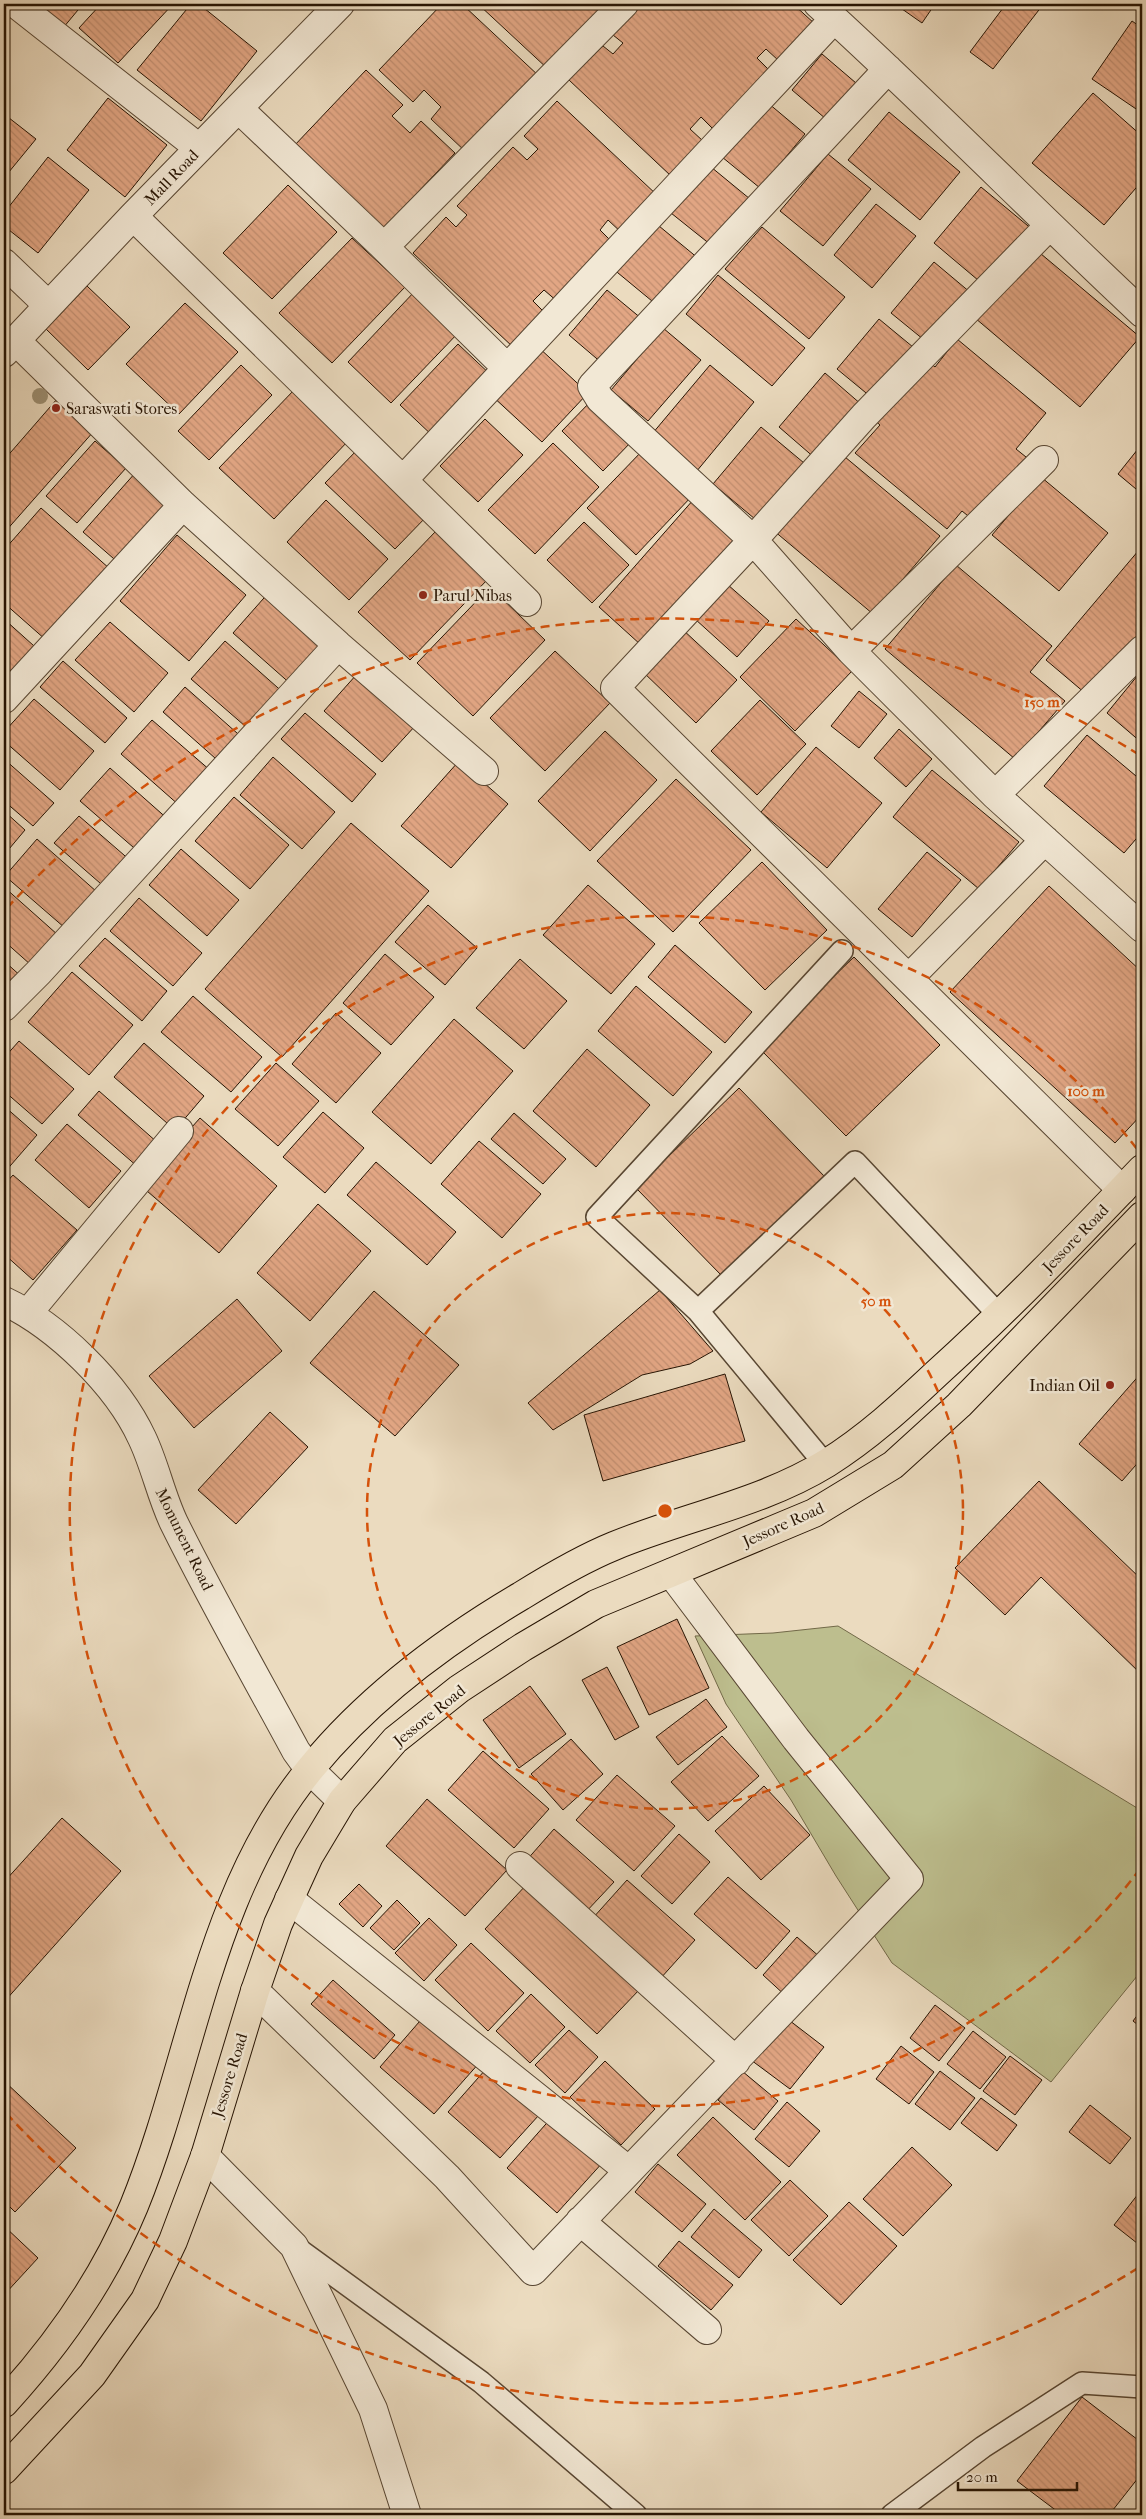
<svg xmlns="http://www.w3.org/2000/svg" width="1146" height="2519" font-family="'IM FELL French Canon',serif">
<style>
.green{fill:#bdbe8e;stroke:#726948}
.building{fill:url(#building-back-hatch);stroke:#271403}
.lines{fill:none;stroke-linecap:round;stroke-linejoin:round}
.lane-casing{stroke:#584632;stroke-width:24}
.street-casing{stroke:#584632;stroke-width:30}
.primary-casing{stroke:#271403;stroke-width:30}
.lane{stroke:#f2e8d5;stroke-width:21}
.street{stroke:#f2e8d5;stroke-width:28}
.primary{stroke:#ebdbbf;stroke-width:28}
.tree{fill:#9c8f73}
.ring{fill:none;stroke:#d5520b;stroke-width:2.5;stroke-dasharray:9 6}
.poi-dot{fill:#8f2418;stroke:#f2e8d5;stroke-width:2}
.labels{text-anchor:middle;stroke-width:5;stroke-linejoin:round;paint-order:stroke}
.street-label{font-size:16px;fill:#271403;stroke:#f2e8d5}
.poi-label{font-size:16px;fill:#271403;stroke:#f2e8d5;text-anchor:start}
.centre{fill:#d5520b;stroke:#f2e8d5;stroke-width:2.5}
.ring-label{font-size:15px;text-anchor:middle;font-weight:bold;fill:#d5520b;stroke:#f2e8d5;stroke-width:5;stroke-linejoin:round;paint-order:stroke}
</style>
<defs>
<pattern id="building-back-hatch" width="6" height="6" patternUnits="userSpaceOnUse" patternTransform="scale(1.25)"><rect width="6" height="6" fill="#e2a684"/><path d="M-1 5l2 2M0 0l6 6M5-1l2 2" fill="none" stroke="#c28e70"/></pattern>
</defs>
<rect width="100%" height="100%" fill="#ebdbbf"/>
<filter id="stains"><feTurbulence type="fractalNoise" baseFrequency=".004" numOctaves="4"/><feColorMatrix values="0 0 0 0 .2 0 0 0 0 .09 0 0 0 0 .02 0 0 0 .5 -.17"/></filter>
<radialGradient id="worn" r=".72"><stop offset=".6" stop-color="#630" stop-opacity="0"/><stop offset="1" stop-color="#630" stop-opacity=".3"/></radialGradient>
<path class="green" d="M838,1626L1142,1811V1970L1051,2082L892,1963L836,1876L791,1800L726,1704L695,1636L773,1633Z"/>
<path class="building" d="M33,4H83L63,28Z
M101,4H173L118,63L79,28Z
M191,4H199L257,51L201,121L137,70Z
M442,4H462L540,77L467,153L431,119L441,107L424,90L413,102L379,70Z
M478,4H611L549,70Z
M642,4H793L815,24L779,61L766,49L757,58L770,71L714,130L701,117L690,129L703,141L671,176L569,80L603,46L613,54L623,43L613,35Z
M895,4H935L922,23Z
M1006,4L1042,6L993,69L970,52Z
M1132,21L1142,28V113L1092,79Z
M822,54L856,83L826,119L792,90Z
M366,70L403,105L392,116L410,133L421,121L455,153L382,230L293,147Z
M1093,93L1142,136V181L1104,225L1032,163Z
M108,98L167,145L125,197L67,150Z
M557,101L658,196L623,234L608,220L600,230L613,243L558,302L544,290L533,301L546,314L514,348L413,253L446,217L456,227L467,215L457,206L513,147L527,160L538,149L524,136Z
M768,103L805,134L760,188L722,157Z
M889,112L960,172L920,220L848,160Z
M4,114L36,139L4,178Z
M828,154L871,189L823,246L780,211Z
M48,157L89,190L38,253L4,226V213Z
M711,167L750,199L711,245L671,213Z
M288,185L337,232L272,299L223,253Z
M981,187L1033,230L985,286L934,243Z
M876,204L916,236L872,288L834,255Z
M653,221L699,259L658,306L612,268Z
M762,227L845,297L809,339L725,269Z
M352,238L405,287L332,363L279,313Z
M1034,248L1140,337L1080,407L975,318Z
M934,262L971,293L929,344L891,313Z
M718,275L805,348L772,386L686,314Z
M87,286L130,327L88,370L46,329Z
M416,290L460,331L391,403L348,362Z
M607,290L642,319L603,364L569,335Z
M185,303L238,352L179,414L126,364Z
M879,319L919,352L877,402L837,369Z
M663,328L701,360L648,421L611,390Z
M957,339L1046,413L1016,449L1031,461L978,524L962,511L947,529L855,453L880,425L871,417L922,356L935,367Z
M458,344L493,377L435,438L400,405Z
M537,346L588,393L542,442L491,395Z
M241,365L272,395L209,460L178,431Z
M710,365L754,402L696,472L652,434Z
M825,373L862,405L816,459L779,427Z
M295,389L349,440L274,519L219,468Z
M57,399L94,431L4,533V460Z
M592,400L634,439L603,471L562,431Z
M485,419L523,455L478,502L440,466Z
M761,427L804,463L755,519L713,484Z
M95,441L126,468L77,523L46,496Z
M553,443L599,487L535,554L488,510Z
M1142,444V494L1118,474Z
M359,448L429,514L395,549L325,483Z
M644,449L693,495L636,555L587,508Z
M839,452L940,536L873,614L773,530Z
M136,472L174,504L121,565L83,532Z
M1041,477L1108,533L1059,591L992,535Z
M694,499L738,537L641,645L599,607Z
M326,500L388,559L349,600L287,542Z
M41,508L110,569L46,640L4,603V550Z
M584,522L629,565L592,603L547,560Z
M436,531L488,579L410,660L358,612Z
M177,535L246,595L189,661L120,601Z
M1139,550L1142,553V639L1092,699L1046,660Z
M956,565L1052,646L1030,672L1065,701L1015,759L885,649Z
M727,584L769,621L737,657L695,619Z
M490,587L545,640L473,716L417,663Z
M271,590L331,642L293,686L233,633Z
M4,619L34,646L4,681Z
M796,619L852,671L795,731L740,677Z
M110,622L168,673L134,712L75,660Z
M681,628L737,680L696,723L641,670Z
M225,641L286,695L253,733L191,679Z
M555,651L610,703L545,771L490,718Z
M63,661L127,718L105,743L40,687Z
M1142,670V743L1107,713Z
M357,674L416,725L382,762L324,711Z
M185,687L246,741L224,766L163,712Z
M859,691L887,714L859,748L831,726Z
M34,699L94,751L60,790L4,741V732Z
M760,700L806,744L757,795L711,751Z
M305,713L376,774L352,802L281,739Z
M152,720L211,771L180,806L121,754Z
M899,729L932,759L906,787L874,758Z
M605,731L657,780L590,851L538,801Z
M1087,735L1142,781V832L1124,853L1044,786Z
M816,747L882,803L827,868L761,812Z
M273,757L335,812L302,849L240,795Z
M4,759L54,803L33,826L4,801Z
M459,761L508,804L451,868L401,826Z
M110,768L170,821L141,854L80,801Z
M932,770L1019,842L979,889L893,817Z
M676,779L751,850L673,932L597,861Z
M234,797L289,845L250,889L195,841Z
M4,811L25,830L4,855Z
M79,816L132,862L108,890L54,843Z
M351,823L429,891L282,1057L205,989Z
M37,839L97,892L65,928L5,876Z
M181,849L239,900L207,936L149,885Z
M927,852L961,880L912,937L878,909Z
M762,862L827,930L765,990L699,923Z
M588,885L655,944L611,994L543,935Z
M1049,886L1142,972V1114L1115,1143L950,992Z
M4,887L58,935L31,965L4,941Z
M139,898L202,953L173,986L110,931Z
M428,905L477,948L445,985L395,942Z
M105,938L167,991L142,1021L79,966Z
M675,945L752,1012L725,1043L648,977Z
M385,954L434,997L391,1045L343,1003Z
M854,957L940,1045L846,1136L759,1048Z
M520,959L567,1001L524,1049L476,1008Z
M4,961L23,978L4,1000Z
M72,972L133,1025L89,1075L28,1022Z
M636,986L712,1052L673,1096L598,1031Z
M193,996L262,1057L231,1092L161,1032Z
M336,1013L381,1053L336,1103L292,1064Z
M454,1019L513,1071L431,1164L372,1112Z
M19,1041L74,1089L42,1124L4,1091V1058Z
M144,1043L204,1096L175,1130L114,1077Z
M587,1049L650,1105L596,1167L533,1111Z
M276,1063L319,1101L278,1146L235,1109Z
M739,1088L826,1178L723,1277L636,1188Z
M99,1091L158,1143L138,1167L78,1115Z
M4,1106L37,1135L4,1173Z
M323,1112L364,1148L325,1193L283,1157Z
M514,1113L566,1159L543,1184L491,1139Z
M200,1118L277,1186L219,1253L140,1185Z
M67,1124L121,1171L89,1208L35,1160Z
M479,1141L541,1194L502,1238L441,1184Z
M376,1162L456,1232L427,1265L347,1195Z
M13,1175L77,1230L33,1280L4,1254V1185Z
M318,1204L371,1251L310,1321L257,1273Z
M660,1290L713,1351L690,1364L642,1375L553,1430L528,1403Z
M374,1291L459,1365L395,1436L310,1363Z
M237,1299L282,1351L194,1428L149,1376Z
M1142,1372V1458L1122,1481L1079,1444Z
M725,1374L745,1441L603,1481L584,1415Z
M270,1412L308,1447L236,1524L198,1490Z
M1039,1481L1142,1580V1675L1041,1577L1005,1615L955,1568Z
M677,1619L709,1688L649,1715L617,1647Z
M607,1667L639,1727L615,1740L582,1680Z
M530,1686L566,1734L519,1768L483,1720Z
M706,1699L727,1727L678,1765L656,1737Z
M722,1736L759,1776L708,1821L671,1782Z
M571,1739L603,1774L563,1810L531,1774Z
M483,1751L549,1809L514,1848L448,1790Z
M617,1775L675,1826L634,1871L576,1820Z
M764,1786L810,1835L761,1880L715,1831Z
M427,1799L507,1870L465,1916L386,1846Z
M62,1818L121,1871L4,2002V1882Z
M554,1829L614,1882L584,1914L525,1862Z
M679,1834L710,1862L672,1904L641,1876Z
M728,1877L790,1931L756,1969L694,1914Z
M627,1880L695,1940L660,1979L592,1919Z
M528,1883L640,1989L597,2034L485,1929Z
M359,1884L382,1906L363,1927L339,1904Z
M397,1900L420,1923L394,1950L370,1928Z
M429,1918L457,1945L424,1981L395,1953Z
M797,1937L821,1958L787,1997L763,1975Z
M471,1943L524,1993L488,2031L435,1980Z
M333,1980L395,2035L374,2059L311,2004Z
M531,1994L565,2027L530,2063L496,2031Z
M935,2005L965,2028L939,2061L910,2038Z
M1142,2009V2028L1133,2021Z
M426,2014L480,2062L434,2114L380,2067Z
M785,2017L824,2047L790,2089L751,2060Z
M569,2030L598,2057L565,2093L535,2065Z
M973,2031L1006,2057L980,2089L947,2064Z
M901,2046L934,2072L909,2104L876,2079Z
M1010,2056L1042,2080L1015,2115L983,2091Z
M605,2061L655,2109L621,2145L570,2097Z
M486,2069L539,2115L500,2158L448,2112Z
M742,2071L778,2101L754,2130L718,2100Z
M940,2071L975,2098L950,2130L915,2104Z
M4,2081L76,2148L15,2212L4,2201Z
M981,2098L1017,2125L997,2151L961,2123Z
M787,2102L820,2131L789,2167L755,2139Z
M1090,2105L1131,2138L1110,2164L1069,2132Z
M553,2116L604,2161L557,2213L507,2168Z
M713,2117L781,2182L745,2220L677,2155Z
M912,2147L952,2185L903,2236L863,2199Z
M658,2164L706,2204L682,2232L635,2192Z
M790,2180L828,2216L789,2256L751,2220Z
M1142,2189V2247L1114,2225Z
M849,2202L897,2246L841,2305L793,2260Z
M714,2209L762,2250L739,2278L691,2237Z
M4,2226L38,2258L4,2295Z
M679,2241L733,2285L711,2310L658,2266Z
M1082,2397L1142,2443V2473L1109,2515H1062L1017,2481Z"/>
<g class="lines">
<defs>
<path id="lane" d="M698,1311L597,1217L842,951
M825,1464L698,1311L855,1162L999,1315
M294,2246L481,2382L636,2515
M892,2515L983,2447L1082,2383L1142,2387"/>
<path id="street" d="M16,4L199,148
M818,4C928,104 1033,211 1142,313
M888,69L592,386L600,399L753,540L851,651L995,795L1142,928
M239,109L384,247L507,368
M133,216L527,602
M1049,226L864,416L753,540L615,688L1122,1190
M384,247L624,4
M4,263L48,305
M15,340L183,505L338,645L484,771
M4,353L133,216L340,4
M403,480L834,19
M851,651L1044,460
M4,699L183,505
M995,795L1142,650
M909,978L1045,840
M4,1007L39,972L338,645
M4,1301C57,1326 117,1384 142,1438C155,1465 161,1496 174,1523C212,1600 255,1675 296,1751L309,1769L342,1801
M28,1313L179,1131
M520,1866L736,2061
M289,1899L629,2171
M255,1991L447,2177L533,2271L909,1879L796,1739L671,1573
M205,2156L294,2246L373,2409L407,2515
M580,2221L707,2330"/>
<path id="primary" d="M4,2403C58,2344 103,2281 134,2206C193,2061 208,1892 311,1768C369,1697 443,1642 521,1596C550,1578 582,1559 614,1546C684,1517 762,1503 827,1463C867,1438 902,1406 936,1374C1008,1309 1075,1239 1142,1169
M4,2470L92,2375L145,2300L173,2241L205,2156L255,1991L278,1924L309,1856L342,1801L395,1740L459,1689L523,1647L596,1604L814,1513L893,1465L959,1405L1142,1216"/>
</defs>
<use href="#lane" class="lane-casing"/>
<use href="#street" class="street-casing"/>
<use href="#primary" class="primary-casing"/>
<use href="#lane" class="lane"/>
<use href="#street" class="street"/>
<use href="#primary" class="primary"/>
</g>
<circle class="tree" cx="40" cy="396" r="8"/>
<g class="ring">
<circle cx="665" cy="1511" r="298"/>
<path d="M1140 1869A595 595 0 1 1 1140 1153"/>
<path d="M1138 2268A893 893 0 0 1 7 2114M7 908A893 893 0 0 1 1138 754"/>
</g>
<g class="poi-dot">
<circle cx="56" cy="408" r="5"/>
<circle cx="423" cy="595" r="5"/>
<circle cx="1110" cy="1385" r="5"/>
</g>
<g class="labels">
<g class="street-label">
<text transform="translate(171 177) rotate(-46)" y="6">Mall Road</text>
<text transform="translate(1075 1238) rotate(-46)" y="6">Jessore Road</text>
<text transform="translate(783 1524) rotate(-24)" y="6">Jessore Road</text>
<text transform="translate(185 1539) rotate(64)" y="6">Monunent Road</text>
<text transform="translate(429 1715) rotate(-39)" y="6">Jessore Road</text>
<text transform="translate(229 2075) rotate(-73)" y="6">Jessore Road</text>
</g>
<g class="poi-label">
<text x="66" y="414">Saraswati Stores</text>
<text x="433" y="601">Parul Nibas</text>
<text x="1100" y="1391" text-anchor="end">Indian Oil</text>
</g>
</g>
<circle cx="665" cy="1511" r="8" class="centre"/>
<g class="ring-label">
<text x="1042" y="707">150 m</text>
<text x="1086" y="1096">100 m</text>
<text x="876" y="1306">50 m</text>
</g>
<rect width="1146" height="2519" fill="none" stroke="#ebdbbf" stroke-width="20"/>
<rect x="5" y="5" width="1136" height="2509" fill="none" stroke="#271403" stroke-width="2.5"/>
<rect x="10" y="10" width="1126" height="2499" fill="none" stroke="#271403"/>
<path d="M958 2482v8h119v-8" fill="none" stroke="#271403" stroke-width="2.5"/>
<text x="966" y="2482" font-size="15" fill="#271403" stroke="#f2e8d5" stroke-width="4" paint-order="stroke">20 m</text>
<rect width="100%" height="100%" filter="url(#stains)"/>
<rect width="100%" height="100%" fill="url(#worn)"/>
</svg>
